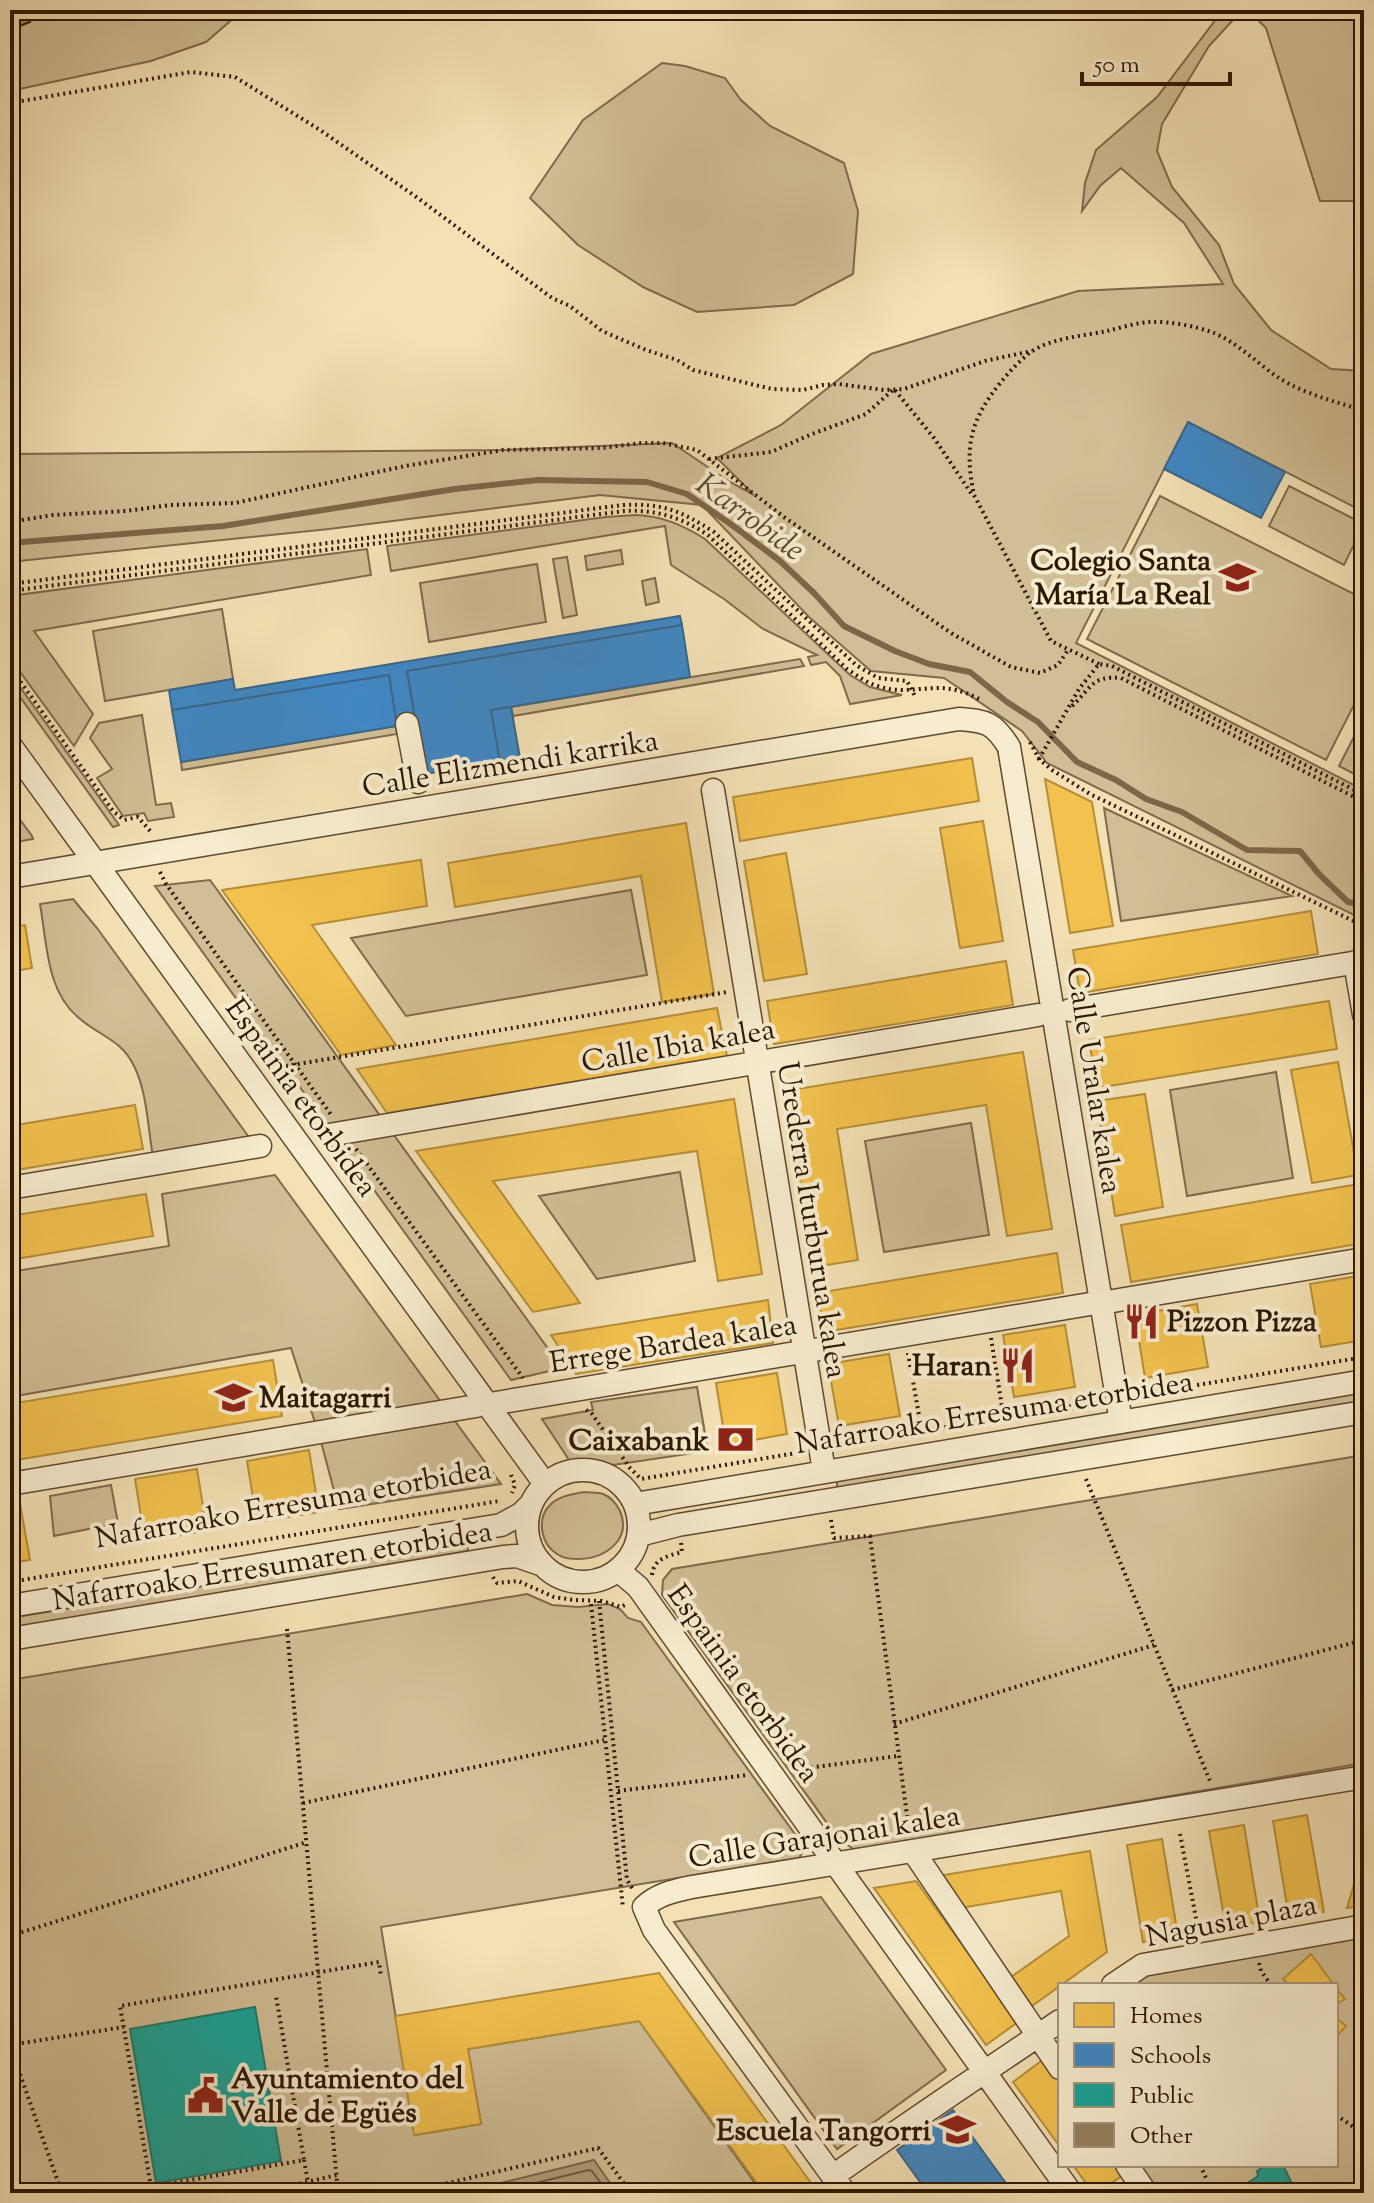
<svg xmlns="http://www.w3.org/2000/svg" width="1374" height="2203" font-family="'Sorts Mill Goudy',serif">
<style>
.green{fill:#d1be96;stroke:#7f6a4c;stroke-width:2}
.water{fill:#b09c78;stroke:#7c6648;stroke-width:2}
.homes{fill:#f2c14e;stroke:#b78e37;stroke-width:2}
.schools{fill:#3f88c5;stroke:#3a668a;stroke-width:2}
.public{fill:#17a398;stroke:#1e796b;stroke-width:2}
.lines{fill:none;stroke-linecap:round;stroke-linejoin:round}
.shore{stroke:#6e593c;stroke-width:2}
.stream{stroke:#7c6648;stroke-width:6}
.building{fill:#94805f;stroke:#2d1601;stroke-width:2}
.minor-casing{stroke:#5e492e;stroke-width:25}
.path{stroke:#2d1601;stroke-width:4;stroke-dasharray:2 4;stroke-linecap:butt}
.minor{stroke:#f7eccf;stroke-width:22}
.labels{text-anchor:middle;stroke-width:8;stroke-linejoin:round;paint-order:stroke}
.poi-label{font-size:30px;font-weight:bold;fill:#2d1601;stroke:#f7eccf;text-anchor:end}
.street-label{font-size:30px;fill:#2d1601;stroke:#f7eccf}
.water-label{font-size:32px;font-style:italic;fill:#614c31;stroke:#f7eccf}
</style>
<rect width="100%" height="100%" fill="#f3e1b5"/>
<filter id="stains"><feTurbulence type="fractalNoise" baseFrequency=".0025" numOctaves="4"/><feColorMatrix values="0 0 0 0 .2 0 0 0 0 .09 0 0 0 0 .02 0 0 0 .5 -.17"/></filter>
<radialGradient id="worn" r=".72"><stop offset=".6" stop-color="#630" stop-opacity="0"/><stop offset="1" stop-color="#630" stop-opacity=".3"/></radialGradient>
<path class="green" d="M10,10H243L206,42L151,61L10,91Z
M390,10H542L536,18Z
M1223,10H1364V201H1320L1266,28L1253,15L1233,20L1209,46L1162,124L1157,151L1172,187L1219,245L1234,284L1271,330L1331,369L1364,371V512L1188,422L1076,643L1364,790V920L1047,763L1022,731L944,678L871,671L809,617L702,505L600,495L329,529L10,562V454L503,450L672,443L730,482L754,495L717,458L781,425L871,354L1078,291L1223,284L1184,223L1121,168L1100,186L1082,211L1085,183L1096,150L1157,97Z
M662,63L685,66L725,78L741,100L770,126L844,163L858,211L853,274L794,305L697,312L643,287L578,245L530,198L583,120Z
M1289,486L1364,524L1344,565L1269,526Z
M1160,496L1364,599V685L1326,760L1087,639Z
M636,515C662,516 683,525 705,539L850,675L870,687L902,695L850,704L840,676L826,662L811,665L808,657L817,655L763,629L724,599L671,565L665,526L391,571L387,546L606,517Z
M367,549L371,575L34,631L93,714L74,746L10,658V596Z
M621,550L623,564L587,570L585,556Z
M567,557L577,615L563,618L553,559Z
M537,564L546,622L429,642L420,583Z
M655,578L659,602L646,605L642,581Z
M222,609L233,679L105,701L93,631Z
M800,659L804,666L513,716L511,707Z
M10,673L119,825L113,827L10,683Z
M142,715L156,805L171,803L174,817L148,821L144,813L123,816L97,778L112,769L90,738L99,723Z
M1364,717V779L1339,766Z
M396,726L397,734L182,770L181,762Z
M10,806L32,836L33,839L10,843Z
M1104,808L1292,896L1121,921Z
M210,880L562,1368L511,1380L155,886Z
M631,890L647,975L406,1016L351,938Z
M73,899L97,928L251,1140L153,1157C148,1129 147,1091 134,1066C121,1039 99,1036 79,1018C46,991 47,943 40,904Z
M1276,1072L1293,1178L1187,1196L1170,1090Z
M971,1123L989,1235L884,1252L865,1141Z
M680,1172L695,1261L597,1279L539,1196Z
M275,1175L501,1484L339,1509L320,1438L291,1348L10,1397V1272L169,1246L162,1194Z
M697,1387L708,1451L613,1465L594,1461L571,1463L542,1419L593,1410L591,1402Z
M1364,1392V1401L837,1489V1480Z
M1364,1455V1763L854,1850L835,1834L662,1595L663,1580L672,1569Z
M111,1485L118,1523L54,1536L50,1496Z
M584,1492C590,1493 597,1492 603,1494C611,1497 616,1503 620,1511C632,1539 606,1558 580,1559C572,1559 564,1559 557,1554C541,1544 536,1519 550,1505C558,1496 573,1494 584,1492Z
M467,1542L468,1551L10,1628V1618Z
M527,1594L552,1605L578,1607L608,1604L620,1609L628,1618L641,1622L805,1848L799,1858L381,1927L415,2135L481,2124L468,2049L639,2021L762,2193H10V1680Z
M821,1897L946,2070L837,2149L674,1922Z
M1364,1927V2193H1146L1127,2165H1336V1985H1113L1134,1971Z"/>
<path class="water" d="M594,2160L617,2193H461Z"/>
<path class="homes" d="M972,758L979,801L740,841L733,797Z
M1045,779L1092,802L1113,926L1070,933Z
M983,821L1003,941L960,948L940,828Z
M686,823L714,994L662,1002L641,876L455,907L448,863Z
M786,853L807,974L764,981L744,861Z
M421,860L427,906L312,925L396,1045L341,1055L222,890Z
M1311,911L1318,954L1080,993L1073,950Z
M25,925L32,968L10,972V927Z
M1006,961L1013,1005L774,1044L767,1001Z
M1329,1001L1337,1049L1097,1088L1089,1040Z
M717,1008L727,1056L387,1113L357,1069Z
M1023,1052L1052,1229L1007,1236L986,1105L837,1129L858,1260L814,1267L785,1091Z
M1338,1062L1358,1175L1312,1183L1291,1070Z
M1145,1094L1163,1207L1115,1216L1097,1101Z
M734,1099L762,1274L718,1281L697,1151L493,1181L580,1303L533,1312L416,1151Z
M135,1105L143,1149L10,1171V1126Z
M1359,1184L1364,1213V1243L1131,1282L1121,1225Z
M146,1194L153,1236L10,1260V1216Z
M1057,1253L1063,1293L824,1332L817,1293Z
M1364,1275V1340L1321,1347L1310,1284Z
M768,1300L773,1343L576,1374L551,1335Z
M1197,1304L1208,1367L1145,1378L1135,1315Z
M1065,1325L1075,1387L1014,1397L1003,1335Z
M889,1354L900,1416L839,1426L828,1364Z
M273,1360L282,1416L10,1461V1404Z
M777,1373L787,1434L726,1445L716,1383Z
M309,1450L319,1512L257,1522L247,1461Z
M197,1469L207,1531L145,1541L135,1479Z
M19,1498L30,1560L10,1563V1500Z
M1307,1815L1324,1912L1289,1918L1273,1821Z
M1244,1825L1260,1922L1226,1928L1209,1831Z
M1162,1839L1178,1936L1143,1942L1127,1845Z
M1090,1851L1107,1952L1032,2006L1011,1977L1069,1936L1061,1891L961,1908L938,1876Z
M1364,1851V1905L1347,1908Z
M916,1881L1018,2022L986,2045L874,1888Z
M1311,1954L1334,1985H1289L1283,1979Z
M659,1973L811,2183L798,2193H764L639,2021L468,2049L481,2124L414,2135L395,2016Z
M1336,1988L1345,1999L1336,2005Z
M1336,2018L1346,2026L1336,2037Z
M1044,2059L1060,2081V2147L1013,2082Z
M1073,2165H1121L1126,2173L1097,2193H1093Z"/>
<path class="schools" d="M1188,422L1285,472L1261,518L1164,469Z
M680,616L682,625L407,671L416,723L397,726L389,675L172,710L169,690L233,679L235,690Z
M682,625L690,677L491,710L500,762L424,774L407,671Z
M389,675L397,726L181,762L172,710Z
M511,707L520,758L500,762L491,710Z
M953,2110L1013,2193H928L897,2150Z"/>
<path class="public" d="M255,2007L281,2161L156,2183L130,2029Z
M1266,2165H1283L1294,2188L1286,2193H1233L1258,2176L1257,2171Z"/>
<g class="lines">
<path class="shore" d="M494,2193L589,2170L592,2171L608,2193"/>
<path class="stream" d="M10,543L223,526L455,489L538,480L647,482L687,494L732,525L780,561L814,593L844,626L895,651L929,664L970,672L1007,702L1038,722L1077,762L1116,780L1146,799L1182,812L1247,850L1300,851L1319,874L1348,902L1364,905"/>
</g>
<path class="building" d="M10,10H25L30,22L10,30Z"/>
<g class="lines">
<defs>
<path id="minor" d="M407,724L418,782
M10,745L545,1484
M713,790L824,1471
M10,877L959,719C987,721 994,723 1009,747L1121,1422
M1355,962L1364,1015
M1070,1010L1364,961
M329,1135L1038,1015
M10,1188L260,1146
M1107,1302L1364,1259
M496,1403L1096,1303
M527 1526a56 56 0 1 1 112 0a56 56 0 1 1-112 0Z
M10,1484L476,1406
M635,1504L1364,1381
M639,1535L678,1525L1364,1412
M618,1570L638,1587L1071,2193
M10,1606L501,1525L521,1514L532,1503
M10,1639L503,1557L517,1556L543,1565
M913,1851L1060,2068
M1113,1985L1143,1965L1364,1926
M1127,2165L1146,2193
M833,2176C908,2123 984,2072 1060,2021
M845,2193L654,1930L644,1907C658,1894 674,1891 692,1887L1364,1777"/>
</defs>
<use href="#minor" class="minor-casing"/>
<path class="path" d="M10,103L191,72L235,77L320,130L415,196L552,298L570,306L602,331L646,350L677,360L693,370L772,389L803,390L823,385L839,384L884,390L904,389L985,361L1032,351
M709,459L771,452L812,434L866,414L894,389L934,438L973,496
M10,522L53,515L126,511L170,505L235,503L405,466L503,450L601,448L641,443H663L697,450L784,517L951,633L1011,667L1040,673L1058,665L1068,650
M10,584L623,505C663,503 681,511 714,532L856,665L878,678L907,681L916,698
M10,591L624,511C655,509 684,518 709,536L847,669C858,676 868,684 881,687C900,693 919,688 939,688C954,688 968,693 981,700
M1099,664L1051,641L974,495C964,447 970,420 1001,382C1009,372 1020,360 1031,352C1051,338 1083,336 1107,331C1120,328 1135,323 1149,322C1169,321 1196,326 1214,333C1238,343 1258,364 1279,378C1306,395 1335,401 1364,411
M10,667L113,811L124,820L138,817L151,832
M1072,706C1090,690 1091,675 1121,678L1364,802
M1030,742L1039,759L1052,770L1090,794L1364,926
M1039,759L1079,689L1099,664L1112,666L1364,795
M160,872L166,884L332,1116
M280,1067L727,992
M356,1149L523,1378
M991,1338L1002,1407
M908,1353L920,1421
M1138,1395L1364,1357
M586,1410L592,1414L630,1468L641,1479L802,1452
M838,1445L1097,1402
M511,1475L515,1485L512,1493
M1086,1479L1210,1781
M831,1520L834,1538L870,1536L909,1831
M652,1575C654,1558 668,1556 682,1552L681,1542
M493,1577L497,1583L518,1581L554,1597L574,1600L602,1601L621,1607L627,1604
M10,1582L499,1501
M599,1601L627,1880L634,1891
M591,1604L623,1908
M287,1629L338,2193
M1172,1690L1364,1640
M894,1724L1154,1645
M793,1770L898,1756
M618,1791L748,1775
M303,1803L604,1740
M1180,1834L1199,1934
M10,1936L307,1842
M1259,1963L1261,1971L1271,1985
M10,2045L124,2027
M10,2046L62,2193
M1336,2115L1364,2134
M304,2160L310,2193
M1200,2165L1206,2178
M151,2187L304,2160L276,1996
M276,2189L337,2175
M152,2193L120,2006L379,1962L381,1977
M259,2193L276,2189V2193
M405,2193L598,2148L631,2193"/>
<use href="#minor" class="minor"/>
</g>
<defs>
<symbol id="school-bare" viewBox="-9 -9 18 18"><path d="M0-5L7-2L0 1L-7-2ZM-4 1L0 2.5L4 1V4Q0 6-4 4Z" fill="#8f2418" stroke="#f7eccf" stroke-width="2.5" paint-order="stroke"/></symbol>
<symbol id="restaurant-bare" viewBox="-9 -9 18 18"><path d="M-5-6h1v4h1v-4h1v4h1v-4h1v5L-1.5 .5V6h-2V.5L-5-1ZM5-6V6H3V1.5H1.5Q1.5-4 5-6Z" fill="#8f2418" stroke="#f7eccf" stroke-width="2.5" paint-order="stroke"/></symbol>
<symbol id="bank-bare" viewBox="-9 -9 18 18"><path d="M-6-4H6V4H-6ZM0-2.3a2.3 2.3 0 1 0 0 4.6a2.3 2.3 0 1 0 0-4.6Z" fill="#8f2418" stroke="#f7eccf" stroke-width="2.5" paint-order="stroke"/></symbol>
<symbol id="civic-bare" viewBox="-9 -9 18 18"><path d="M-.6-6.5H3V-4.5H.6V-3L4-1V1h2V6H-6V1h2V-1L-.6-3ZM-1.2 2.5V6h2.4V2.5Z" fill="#8f2418" stroke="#f7eccf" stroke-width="2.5" paint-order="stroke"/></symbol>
</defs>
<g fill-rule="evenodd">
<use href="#school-bare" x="1212" y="552" width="51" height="51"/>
<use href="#restaurant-bare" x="1116" y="1296" width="51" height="51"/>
<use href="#restaurant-bare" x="992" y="1340" width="51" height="51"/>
<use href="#school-bare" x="208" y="1372" width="51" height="51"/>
<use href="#bank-bare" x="710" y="1414" width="51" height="51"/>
<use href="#civic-bare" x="180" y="2070" width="51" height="51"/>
<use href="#school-bare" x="932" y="2104" width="51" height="51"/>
</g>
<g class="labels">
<g class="poi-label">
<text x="1211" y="570">Colegio Santa<tspan x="1211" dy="34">María La Real</tspan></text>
<text x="1167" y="1331" text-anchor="start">Pizzon Pizza</text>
<text x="992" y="1375">Haran</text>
<text x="259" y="1407" text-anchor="start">Maitagarri</text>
<text x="709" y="1450">Caixabank</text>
<text x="231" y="2088" text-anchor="start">Ayuntamiento del<tspan x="231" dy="34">Valle de Egüés</tspan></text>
<text x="931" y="2140">Escuela Tangorri</text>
</g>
<g class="street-label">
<text transform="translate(510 763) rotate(-9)" y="10">Calle Elizmendi karrika</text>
<text transform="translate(678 1045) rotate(-10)" y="10">Calle Ibia kalea</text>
<text transform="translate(1095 1080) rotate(81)" y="10">Calle Uralar kalea</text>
<text transform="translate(302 1097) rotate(54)" y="10">Espainia etorbidea</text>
<text transform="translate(813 1220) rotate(81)" y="10">Urederra Iturburua kalea</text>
<text transform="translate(673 1343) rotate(-9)" y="10">Errege Bardea kalea</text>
<text transform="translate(994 1412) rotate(-9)" y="10">Nafarroako Erresuma etorbidea</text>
<text transform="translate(293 1503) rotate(-10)" y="10">Nafarroako Erresuma etorbidea</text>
<text transform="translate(272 1565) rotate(-9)" y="10">Nafarroako Erresumaren etorbidea</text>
<text transform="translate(744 1683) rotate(54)" y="10">Espainia etorbidea</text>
<text transform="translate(824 1836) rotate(-9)" y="10">Calle Garajonai kalea</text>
<text transform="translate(1231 1920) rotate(-11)" y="10">Nagusia plaza</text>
</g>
<g class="water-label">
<text transform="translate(751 516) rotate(36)" y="11">Karrobide</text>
</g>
</g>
<rect width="1374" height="2203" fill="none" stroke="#f3e1b5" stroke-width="40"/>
<rect x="12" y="12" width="1350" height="2179" fill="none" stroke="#2d1601" stroke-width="4"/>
<rect x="20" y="20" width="1334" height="2163" fill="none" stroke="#2d1601" stroke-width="2"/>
<rect x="1058" y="1983" width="280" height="184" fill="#f7eccf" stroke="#a6967d" stroke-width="2"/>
<rect x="1074" y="2003" width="40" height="24" fill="#f2c14e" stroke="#a6967d" stroke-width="2"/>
<text x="1130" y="2023" font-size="24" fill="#2d1601">Homes</text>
<rect x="1074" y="2043" width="40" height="24" fill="#3f88c5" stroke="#a6967d" stroke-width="2"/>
<text x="1130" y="2063" font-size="24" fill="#2d1601">Schools</text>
<rect x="1074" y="2083" width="40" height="24" fill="#17a398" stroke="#a6967d" stroke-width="2"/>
<text x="1130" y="2103" font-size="24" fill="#2d1601">Public</text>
<rect x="1074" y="2123" width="40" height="24" fill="#94805f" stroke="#a6967d" stroke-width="2"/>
<text x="1130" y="2143" font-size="24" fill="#2d1601">Other</text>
<path d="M1082 72v12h148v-12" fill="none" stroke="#2d1601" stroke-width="4"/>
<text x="1094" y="72" font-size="24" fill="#2d1601" stroke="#f7eccf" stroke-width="6" paint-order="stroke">50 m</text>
<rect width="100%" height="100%" filter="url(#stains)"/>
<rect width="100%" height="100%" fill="url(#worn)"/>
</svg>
